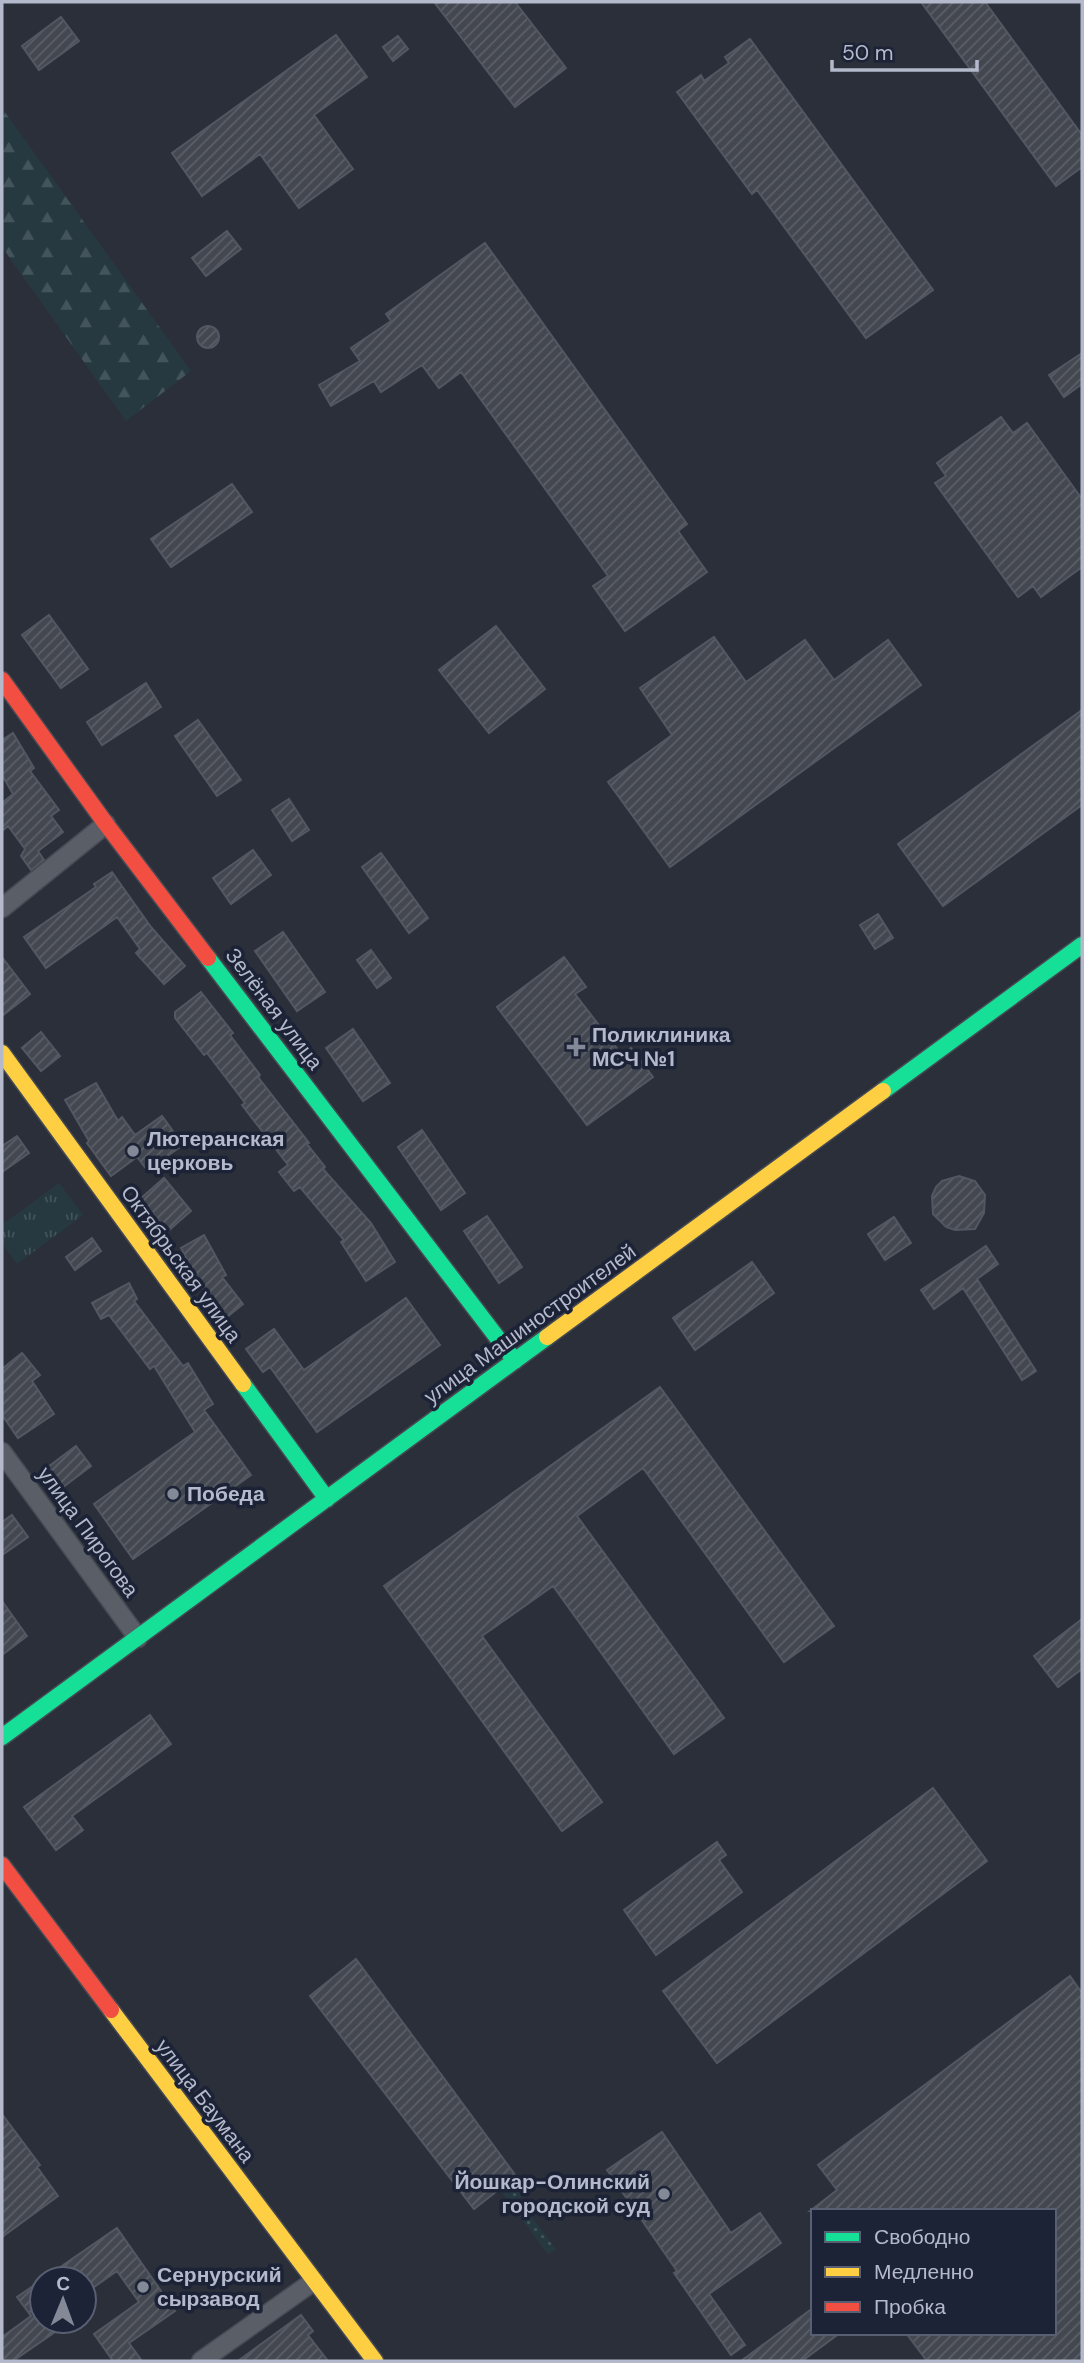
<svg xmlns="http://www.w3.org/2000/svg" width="1084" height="2363" font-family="'DM Sans',sans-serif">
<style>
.grass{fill:url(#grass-dots)}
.forest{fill:url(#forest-firs)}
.park{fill:url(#park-tufts)}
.building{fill:url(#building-hatch);stroke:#525761;stroke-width:2}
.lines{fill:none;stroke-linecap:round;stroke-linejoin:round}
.street-casing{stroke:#464a53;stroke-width:21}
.fast-casing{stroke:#464a53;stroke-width:19}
.slow-casing{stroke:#464a53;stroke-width:19}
.jam-casing{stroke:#464a53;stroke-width:19}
.street{stroke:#5a5e67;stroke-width:18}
.fast{stroke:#16e098;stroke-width:16}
.slow{stroke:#ffcf43;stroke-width:16}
.jam{stroke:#f24e42;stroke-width:16}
.poi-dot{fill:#848998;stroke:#1c2336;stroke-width:2.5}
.labels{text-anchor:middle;stroke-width:7;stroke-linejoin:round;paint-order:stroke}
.street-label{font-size:21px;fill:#b4bacb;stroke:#1c2336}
.poi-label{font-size:21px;font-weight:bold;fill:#b4bacb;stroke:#1c2336;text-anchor:start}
</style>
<defs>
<pattern id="grass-dots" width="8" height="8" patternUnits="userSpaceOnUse" patternTransform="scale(1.75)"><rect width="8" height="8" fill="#263941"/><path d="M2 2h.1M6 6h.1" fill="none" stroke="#43545b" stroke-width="1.8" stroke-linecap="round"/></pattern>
<pattern id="forest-firs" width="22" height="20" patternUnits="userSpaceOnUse" patternTransform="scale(1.75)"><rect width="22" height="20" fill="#263941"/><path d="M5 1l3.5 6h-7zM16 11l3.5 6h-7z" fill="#43545b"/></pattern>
<pattern id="park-tufts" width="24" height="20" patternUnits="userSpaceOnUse" patternTransform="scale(1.75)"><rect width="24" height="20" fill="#263941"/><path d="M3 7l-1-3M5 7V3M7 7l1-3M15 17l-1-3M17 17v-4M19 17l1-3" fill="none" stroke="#43545b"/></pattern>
<pattern id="building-hatch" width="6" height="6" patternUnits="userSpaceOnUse" patternTransform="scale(1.75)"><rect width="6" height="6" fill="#434750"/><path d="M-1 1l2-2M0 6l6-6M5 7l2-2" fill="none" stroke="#5c5f68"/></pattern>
</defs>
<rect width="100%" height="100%" fill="#2a2f3a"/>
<path class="grass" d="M521,2175L531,2189L518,2199L556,2249L548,2254L500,2190Z"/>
<path class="forest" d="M2,108L191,371L126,421L2,247Z"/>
<path class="park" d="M59,1183L83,1215L17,1264L2,1243V1225Z"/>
<path class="building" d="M434,2H515L566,68L515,107Z
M921,2H985L1082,135V167L1056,186Z
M61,17L79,41L39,70L22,46Z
M336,35L367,77L314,115L353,169L299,208L260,154L202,196L172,153Z
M398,36L408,49L393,61L383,47Z
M750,39L933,290L866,338L757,190L752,194L677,92L701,75L704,81L729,63L725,57Z
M227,231L241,249L206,276L192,258Z
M485,243L687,524L678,531L707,572L625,631L593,586L608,576L461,372L439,388L422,365L381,392L374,381L331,406L319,385L360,361L351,348L391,321L386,314Z
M197 337a11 11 0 1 1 22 0a11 11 0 1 1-22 0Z
M1082,353V384L1064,397L1049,375Z
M1001,417L1013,433L1027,423L1082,499V567L1041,597L1033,586L1018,597L935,483L946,476L937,463Z
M232,484L252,512L171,567L151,539Z
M49,615L88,669L61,688L22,635Z
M496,626L545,689L489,733L439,670Z
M714,637L746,682L805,640L834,680L888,640L921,685L670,867L608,782L672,735L640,688Z
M146,683L161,707L102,745L87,722Z
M1082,710V805L943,906L898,844Z
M198,720L241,780L217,796L175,736Z
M13,733L34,768L30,771L59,810L51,816L63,832L38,851L44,860L31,870L21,856L25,849L8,826L2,831V803L13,794L2,775V740Z
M289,799L309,830L292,841L272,810Z
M253,850L271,875L231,904L213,878Z
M381,853L428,918L409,933L362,867Z
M112,872L151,927L185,966L164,984L136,953L140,949L117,917L46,968L24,937L96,887L94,884Z
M878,914L893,938L875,949L860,925Z
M283,932L325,992L297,1011L255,951Z
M371,950L391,978L377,988L357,960Z
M2,957L30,994L2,1016Z
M564,957L586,987L575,994L622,1055L631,1048L653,1077L587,1125L497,1007Z
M201,992L233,1033L230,1035L260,1075L258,1077L309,1143L307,1144L325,1167L323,1169L371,1223L395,1262L366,1281L341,1242L344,1240L300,1187L294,1191L279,1172L288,1165L242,1105L245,1103L207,1053L204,1055L175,1018V1012Z
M353,1029L390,1083L363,1101L326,1048Z
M41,1032L60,1056L41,1071L22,1048Z
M96,1083L118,1121L122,1117L135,1135L162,1116L183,1145L147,1170L137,1157L111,1176L87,1143L89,1141L65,1100Z
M422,1130L465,1193L441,1210L398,1147Z
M17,1136L29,1153L2,1172V1146Z
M959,1176L975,1181L985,1195L984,1213L975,1229L955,1230L946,1227L933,1214L932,1196L936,1187L942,1181Z
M164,1178L191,1211L168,1231L140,1199Z
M487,1216L522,1267L499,1283L464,1231Z
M894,1217L911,1243L885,1260L868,1234Z
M204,1235L226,1275L222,1277L243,1304L222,1321L209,1305L211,1304L181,1248Z
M92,1238L101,1251L75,1270L66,1257Z
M986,1246L998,1264L977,1279L1036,1371L1022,1380L963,1288L934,1309L921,1290Z
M752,1262L774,1293L695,1350L673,1318Z
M129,1283L137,1299L134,1301L183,1366L188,1363L213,1404L204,1410L251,1475L133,1559L94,1504L195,1432L154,1366L150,1369L109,1315L101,1319L92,1303Z
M406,1298L440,1345L317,1432L270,1367L263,1372L246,1349L274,1329L304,1370Z
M22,1353L40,1375L32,1381L54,1414L18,1438L2,1415V1369Z
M660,1387L834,1626L784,1662L643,1468L577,1516L724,1718L674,1754L553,1586L482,1636L602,1802L562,1831L384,1586Z
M76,1446L91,1466L55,1493L40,1473Z
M12,1515L28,1537L2,1555V1522Z
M2,1601L27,1636L2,1655Z
M1082,1619V1669L1058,1687L1034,1656Z
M150,1715L171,1744L72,1816L83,1830L56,1850L24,1807Z
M933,1788L987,1861L717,2063L663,1991Z
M717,1842L726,1855L719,1860L742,1892L656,1955L624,1910Z
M356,1959L516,2176L474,2209L310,1996Z
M1070,1976L1082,1993V2361H927L906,2333H1054V2211H810L837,2190L818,2165Z
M2,2114L40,2165L37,2167L58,2196L2,2237Z
M662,2132L731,2233L760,2213L781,2243L709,2294L745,2345L731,2355L674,2273L677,2271L607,2170Z
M117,2228L175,2311L129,2343L142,2361H113L94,2334L139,2302L117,2271L84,2294V2279H43Z
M42,2280V2321H71L13,2361H2V2337L31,2316L17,2297Z
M813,2308V2333H840L802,2361H741Z
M301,2315L313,2331L308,2335L328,2361H238Z"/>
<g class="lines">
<defs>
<path id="street" d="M2,908L106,824
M2,1452L138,1638
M201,2361L314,2281"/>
<path id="fast" d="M208,958L515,1361
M883,1091L1082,945
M243,1384L327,1499
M2,1737L547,1337"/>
<path id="slow" d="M2,1053L243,1384
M547,1337L883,1091
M111,2010L375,2361"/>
<path id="jam" d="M2,680L106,824L208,958
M2,1865L111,2010"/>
</defs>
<use href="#street" class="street-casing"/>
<use href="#fast" class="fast-casing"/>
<use href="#slow" class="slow-casing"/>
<use href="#jam" class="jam-casing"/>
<use href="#street" class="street"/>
<use href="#fast" class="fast"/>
<use href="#slow" class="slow"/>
<use href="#jam" class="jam"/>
</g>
<g class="poi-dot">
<path d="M572.5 1036.5h7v7h7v7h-7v7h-7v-7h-7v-7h7z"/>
<circle cx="133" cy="1151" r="7"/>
<circle cx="173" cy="1494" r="7"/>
<circle cx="664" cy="2194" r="7"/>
<circle cx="143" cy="2287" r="7"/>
</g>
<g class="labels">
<g class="street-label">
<text transform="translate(274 1009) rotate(53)" y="7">Зелёная улица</text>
<text transform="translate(181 1264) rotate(54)" y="7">Октябрьская улица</text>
<text transform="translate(530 1324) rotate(-36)" y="7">улица Машиностроителей</text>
<text transform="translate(88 1532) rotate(54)" y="7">улица Пирогова</text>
<text transform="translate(205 2101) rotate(53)" y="7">улица Баумана</text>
</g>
<g class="poi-label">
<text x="592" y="1042">Поликлиника<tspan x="592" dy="24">МСЧ №1</tspan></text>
<text x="147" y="1146">Лютеранская<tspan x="147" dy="24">церковь</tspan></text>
<text x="187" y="1501">Победа</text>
<text x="650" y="2189" text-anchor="end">Йошкар-Олинский<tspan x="650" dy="24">городской суд</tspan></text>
<text x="157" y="2282">Сернурский<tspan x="157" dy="24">сырзавод</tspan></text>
</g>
</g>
<rect width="1084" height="2363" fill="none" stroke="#b4bacb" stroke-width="7"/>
<rect x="811" y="2209" width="245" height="126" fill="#1c2336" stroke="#595f72" stroke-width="2"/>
<rect x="825" y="2232" width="35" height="10" fill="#16e098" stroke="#595f72" stroke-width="2"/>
<text x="874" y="2244" font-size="21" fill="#b4bacb">Свободно</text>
<rect x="825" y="2267" width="35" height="10" fill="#ffcf43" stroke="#595f72" stroke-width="2"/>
<text x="874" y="2279" font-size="21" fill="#b4bacb">Медленно</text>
<rect x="825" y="2302" width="35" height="10" fill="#f24e42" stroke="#595f72" stroke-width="2"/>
<text x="874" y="2314" font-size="21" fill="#b4bacb">Пробка</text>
<g transform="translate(63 2300) rotate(1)"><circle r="33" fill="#1c2336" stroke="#595f72" stroke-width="2"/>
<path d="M0-5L12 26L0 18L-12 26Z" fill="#848998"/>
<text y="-10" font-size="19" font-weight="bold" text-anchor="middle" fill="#b4bacb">С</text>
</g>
<path d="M832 60v10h145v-10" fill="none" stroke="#b4bacb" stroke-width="3.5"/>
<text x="842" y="60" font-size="21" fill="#b4bacb" stroke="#1c2336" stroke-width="5" paint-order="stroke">50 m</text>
</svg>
